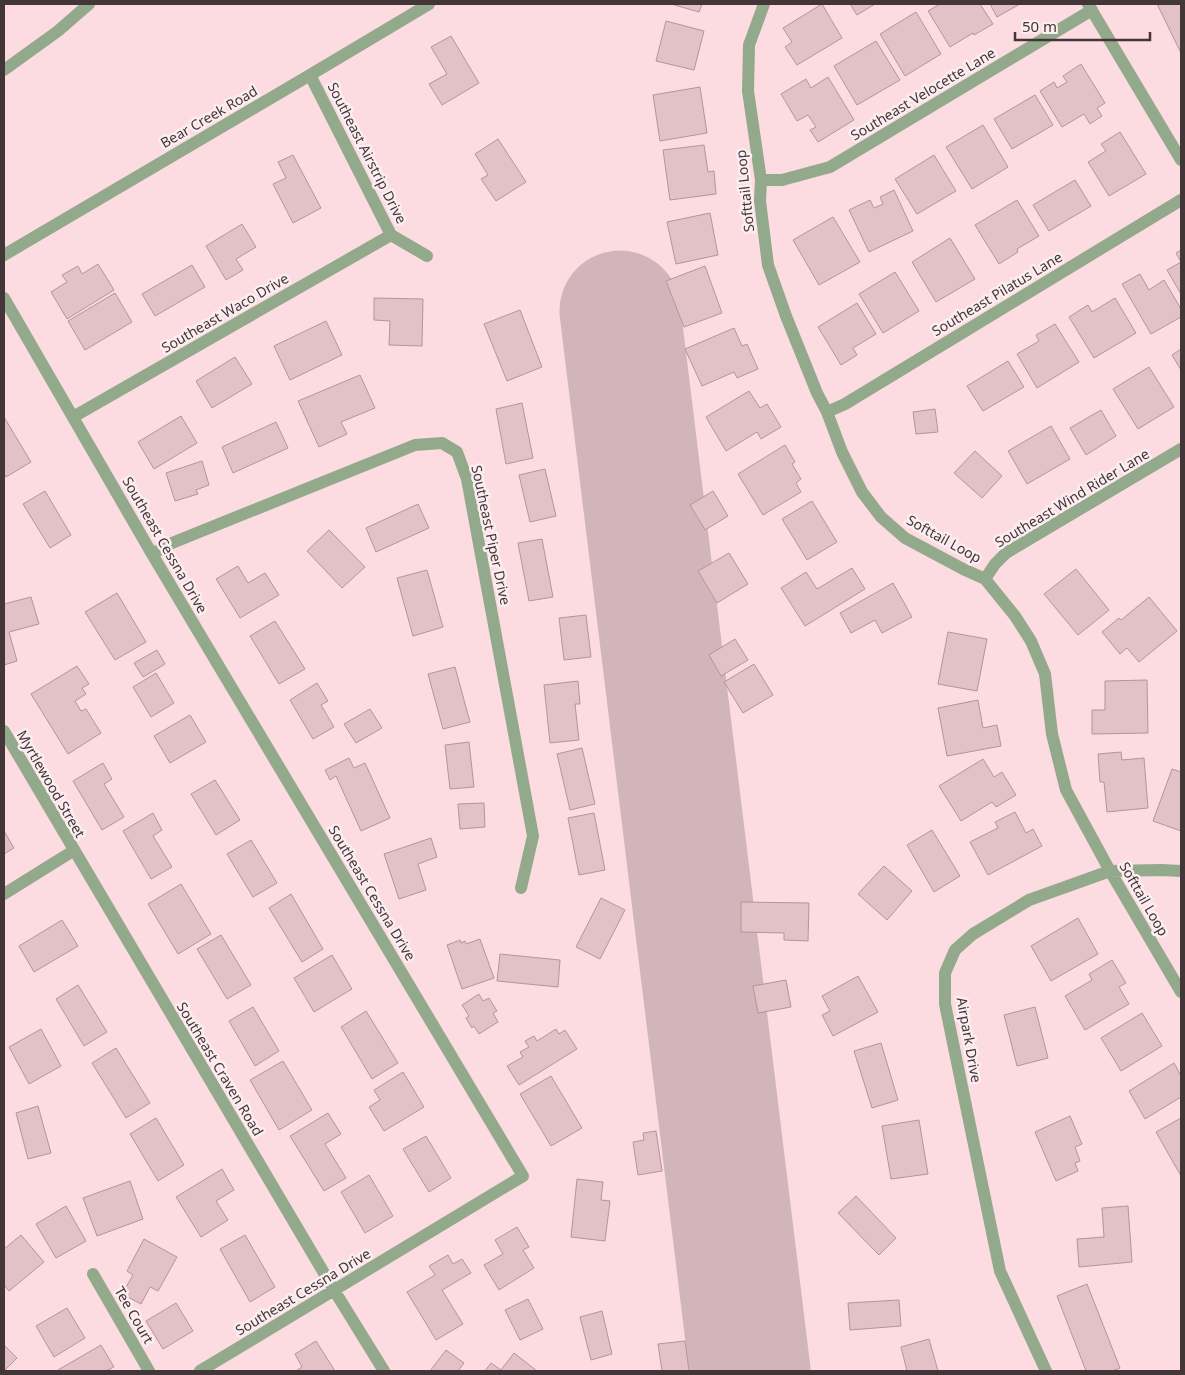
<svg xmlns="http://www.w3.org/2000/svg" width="1185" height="1375" font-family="'Noto Sans',sans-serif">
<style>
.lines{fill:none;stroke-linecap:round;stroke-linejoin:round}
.runway{stroke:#d1b5ba;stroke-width:121}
.building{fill:#e2c1c7;stroke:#b4959b}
.minor{stroke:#93a98b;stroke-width:12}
.labels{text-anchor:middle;stroke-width:5;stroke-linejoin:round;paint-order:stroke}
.street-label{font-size:14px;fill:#433638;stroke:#fceef0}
</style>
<rect width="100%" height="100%" fill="#fcdbe1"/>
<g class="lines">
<path class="runway" d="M620,311L750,1371"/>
</g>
<path class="building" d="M671,4H702L699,12Z
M822,4L842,38L797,65L785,47L792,42L783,28Z
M850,4H875L857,15Z
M940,4H980L993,24L974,35L973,33L950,47L928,11Z
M990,4H1020L997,17Z
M1157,4H1181V53Z
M916,12L941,54L905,76L880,34Z
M666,21L704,31L694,70L656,61Z
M451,36L479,83L442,105L429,84L447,74L431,47Z
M876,41L900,80L857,105L834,66Z
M1081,64L1105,103L1097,108L1102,116L1090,124L1084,114L1062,127L1040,91L1054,82L1057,88L1067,82L1063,76Z
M828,77L854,120L818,142L810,130L816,127L808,115L797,121L781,94L806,79L811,88Z
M700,87L707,133L660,141L653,95Z
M1035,95L1053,125L1012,149L994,119Z
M983,125L1008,167L972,189L946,147Z
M1120,132L1146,174L1109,196L1088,162L1106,151L1101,144Z
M498,139L526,182L496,201L481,179L488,175L475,154Z
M704,145L708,172L714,171L716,194L670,200L663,150Z
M293,155L321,208L293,223L273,184L286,178L278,162Z
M934,155L956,191L917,214L895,179Z
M1075,180L1091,206L1049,231L1033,205Z
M894,190L913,231L869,252L849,210L870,200L874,208L883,204L880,197Z
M1017,200L1039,236L1017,249L1018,252L999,264L975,225Z
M710,213L718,255L676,264L667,222Z
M833,217L860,262L819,285L793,240Z
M242,224L256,247L236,259L243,270L226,280L206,246Z
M950,238L975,279L936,302L912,262Z
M1181,250V294L1167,270L1181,262L1176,253Z
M98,264L114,290L67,319L51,292L67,282L62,275L78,266L82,274Z
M192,265L205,287L155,316L142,294Z
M705,266L722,313L684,327L666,281Z
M895,272L919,311L883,333L859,294Z
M1140,274L1149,290L1164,280L1181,309V317L1151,334L1122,284Z
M115,293L132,322L85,350L68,321Z
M374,298L423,299L422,346L389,345L390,321L374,320Z
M1115,298L1136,333L1094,358L1069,317L1088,305L1092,312Z
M857,303L876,334L853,348L857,355L841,365L818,327Z
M520,310L542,367L507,381L484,324Z
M326,321L342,355L290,380L274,346Z
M1055,324L1079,362L1037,388L1017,354L1039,341L1036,335Z
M734,328L742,346L747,344L758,369L737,378L734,372L702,386L685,349Z
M1181,349V370L1172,355Z
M235,357L252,384L212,408L196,381Z
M1008,361L1024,387L983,411L967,386Z
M1149,367L1174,407L1138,429L1113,389Z
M360,375L375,408L341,422L347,434L319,447L298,401Z
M749,391L760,408L767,404L781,427L761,439L757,432L726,451L706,417Z
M522,403L533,458L506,464L496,409Z
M935,409L938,432L916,434L913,412Z
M1101,410L1116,436L1086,455L1070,428Z
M181,416L197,443L154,469L138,442Z
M4,417L31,462L6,477L4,473Z
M276,422L288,448L233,473L222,447Z
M1051,426L1070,459L1027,484L1008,451Z
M785,445L795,462L792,464L801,479L796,483L801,492L763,515L738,474Z
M975,451L1002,476L982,498L954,473Z
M202,461L209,485L196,490L198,494L175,501L166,473Z
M545,469L556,516L530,522L519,475Z
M45,491L71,535L50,548L23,504Z
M713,491L728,516L705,530L690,505Z
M812,501L837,542L807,560L782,519Z
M418,504L429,528L376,552L366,528Z
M329,530L365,567L342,588L307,551Z
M542,539L553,597L529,601L518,543Z
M729,553L748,584L717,603L698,571Z
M238,566L248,583L265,573L279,595L240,618L216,579Z
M852,568L865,589L805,626L781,588L806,572L817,589Z
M1076,569L1109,610L1078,635L1044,594Z
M427,570L443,627L413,636L397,578Z
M893,583L912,617L882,633L875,620L851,633L840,613Z
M117,593L146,642L115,660L85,612Z
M31,597L39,624L9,632L17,661L4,665V604Z
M1149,597L1177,631L1139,662L1127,648L1120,654L1102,632L1119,618L1121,620Z
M586,615L591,657L564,660L559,618Z
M275,621L305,669L279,684L250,636Z
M948,632L987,639L977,691L938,684Z
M735,639L748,660L721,676L709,655Z
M157,650L165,664L143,677L134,663Z
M754,664L773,695L743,713L724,682Z
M77,666L89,684L82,688L86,694L75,701L81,711L86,709L101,733L68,754L31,694Z
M455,667L470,722L443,729L428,674Z
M156,673L174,703L151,717L133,687Z
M1147,680L1148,733L1092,734V710H1105V681Z
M578,681L580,704H575L579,740L550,743L544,685Z
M317,683L328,701L321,705L334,727L313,739L290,700Z
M978,700L983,728L997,725L1001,746L947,756L938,708Z
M370,709L382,728L356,743L344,724Z
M190,715L206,742L170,763L154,736Z
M469,742L474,787L450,789L445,745Z
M582,748L595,804L570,810L557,754Z
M1121,752L1122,760L1144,758L1148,808L1107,812L1104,782H1100L1098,754Z
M349,758L354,768L365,763L390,818L361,831L336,776L330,780L325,770Z
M983,759L994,777L1002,772L1016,795L996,807L992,802L961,821L939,786Z
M103,763L112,779L104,784L124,817L102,830L73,781Z
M1172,769L1181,772V831L1153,821Z
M215,780L240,820L216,835L191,794Z
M484,803L485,827L460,829L458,804Z
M1015,812L1026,833L1033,829L1042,846L988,875L970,842L998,828L995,822Z
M153,813L162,830L153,836L172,867L151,879L123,831Z
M594,813L605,870L579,875L568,818Z
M932,830L960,876L934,892L907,845Z
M4,831L14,848L4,854Z
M431,838L437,857L418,864L426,890L399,899L384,854Z
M251,840L277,883L253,897L227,854Z
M884,866L912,891L887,920L858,894Z
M181,884L211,934L178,954L148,904Z
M291,894L323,949L302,962L269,908Z
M601,898L625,910L600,959L576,947Z
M741,902L809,903L808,941L784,940V933L741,932Z
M1078,918L1098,954L1051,981L1031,946Z
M62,920L78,946L34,972L19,946Z
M221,935L251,985L227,999L197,949Z
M480,939L494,978L462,989L447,945L460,940L461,943L465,941L466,944Z
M500,954L560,960L558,987L497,981Z
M332,955L352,989L314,1012L294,978Z
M1112,960L1126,983L1119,987L1129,1004L1085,1030L1065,996L1092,980L1089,974Z
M858,976L878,1012L833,1036L822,1015L830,1011L822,996Z
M786,980L791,1007L758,1013L753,986Z
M78,985L107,1032L84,1046L56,999Z
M479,994L483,1001L489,998L497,1011L493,1013L498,1022L479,1034L474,1026L472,1028L466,1018L469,1016L462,1005Z
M253,1007L279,1051L255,1066L229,1021Z
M1035,1007L1048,1058L1017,1066L1004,1015Z
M366,1011L398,1063L372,1079L341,1027Z
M1142,1013L1162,1046L1121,1071L1101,1038Z
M41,1029L61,1066L29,1084L9,1047Z
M556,1029L559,1034L565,1030L577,1049L519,1085L507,1066L523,1057L520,1052L529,1047L525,1041L534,1036L537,1041Z
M881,1043L898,1100L872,1108L854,1051Z
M116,1048L150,1103L126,1118L92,1063Z
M283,1061L312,1110L279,1130L250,1080Z
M1174,1063L1181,1076V1097L1145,1119L1129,1091Z
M403,1072L424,1107L384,1131L369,1107L380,1100L374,1090Z
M551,1076L582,1128L551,1146L520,1094Z
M38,1106L51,1153L28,1159L16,1113Z
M328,1113L341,1134L325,1144L346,1178L324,1191L290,1136Z
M1070,1116L1082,1144L1075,1147L1080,1161L1075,1163L1078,1171L1056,1181L1035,1132Z
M156,1118L184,1165L158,1181L130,1134Z
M1181,1118V1176L1156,1132Z
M919,1120L928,1174L891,1179L882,1126Z
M656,1131L662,1171L638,1175L633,1142L644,1140L643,1133Z
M426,1136L451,1178L429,1192L403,1149Z
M222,1169L234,1190L216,1201L228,1220L201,1237L176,1197Z
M369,1175L393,1216L365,1233L341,1192Z
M577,1179L603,1182L601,1200L610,1201L605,1241L571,1237Z
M130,1181L143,1219L97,1236L83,1198Z
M856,1196L896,1238L879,1255L838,1213Z
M66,1206L86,1241L56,1258L36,1224Z
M1128,1206L1132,1262L1079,1267L1077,1239L1104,1237L1102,1208Z
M517,1227L529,1247L523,1250L534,1268L499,1290L484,1265L503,1254L495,1240Z
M21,1235L44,1262L9,1291L4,1285V1249Z
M245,1235L275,1287L250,1302L220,1249Z
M144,1239L177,1257L158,1291L150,1287L141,1304L122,1294L133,1275L127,1271Z
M448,1255L453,1264L462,1259L471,1273L442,1290L463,1324L436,1340L407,1292L435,1275L429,1266Z
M1087,1284L1120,1368L1112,1371H1086L1057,1296Z
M528,1299L543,1329L520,1340L505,1310Z
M899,1300L901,1326L850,1330L848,1303Z
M176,1303L193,1331L163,1349L146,1321Z
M67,1308L85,1338L54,1357L36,1326Z
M602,1311L612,1354L591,1360L580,1317Z
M929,1339L938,1371H907L901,1347Z
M316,1341L335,1371H296L302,1367L295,1354Z
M685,1341L689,1371H662L658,1344Z
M4,1345L17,1358L4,1371Z
M101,1345L114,1367L106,1371H59L58,1370Z
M446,1350L464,1363L458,1371H430Z
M514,1353L537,1371H485L491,1363L501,1370Z"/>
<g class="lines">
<path class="minor" d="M764,4L749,45L748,91L761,180L760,201L768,265L786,316L817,393L827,412L842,452L862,492L881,517L905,538L963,569L985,579L1015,616L1031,641L1045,674L1052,734L1066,790L1110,871L1181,992
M1088,4L1181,160
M4,70L58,31L89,4
M310,75L391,235L427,256
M761,180H782L830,167L1092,10
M4,255L310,75L429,4
M4,298L152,554L523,1176L200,1371
M827,412L845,404L1181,200
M73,417L391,235
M152,554L172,543L415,445L442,443L457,452L467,479L533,836L521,888
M985,579L995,564L1006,553L1181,449
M4,731L334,1290L384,1371
M4,894L73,851
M93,1274L149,1371
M1046,1371L1000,1271L945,1004V973L955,950L973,934L1029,900L1110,871L1161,870L1181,871"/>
</g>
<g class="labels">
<g class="street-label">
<text transform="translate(923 94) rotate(-31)" y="5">Southeast Velocette Lane</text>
<text transform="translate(209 117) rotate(-30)" y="5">Bear Creek Road</text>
<text transform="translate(367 153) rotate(63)" y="5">Southeast Airstrip Drive</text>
<text transform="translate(745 191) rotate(-96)" y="5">Softtail Loop</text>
<text transform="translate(997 294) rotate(-31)" y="5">Southeast Pilatus Lane</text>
<text transform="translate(225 313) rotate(-30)" y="5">Southeast Waco Drive</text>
<text transform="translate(1072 498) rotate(-31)" y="5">Southeast Wind Rider Lane</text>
<text transform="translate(491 535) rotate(78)" y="5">Southeast Piper Drive</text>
<text transform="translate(944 539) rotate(29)" y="5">Softtail Loop</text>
<text transform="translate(165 545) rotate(60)" y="5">Southeast Cessna Drive</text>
<text transform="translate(51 784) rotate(60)" y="5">Myrtlewood Street</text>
<text transform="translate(372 893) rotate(59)" y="5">Southeast Cessna Drive</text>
<text transform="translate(1144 899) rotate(60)" y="5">Softtail Loop</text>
<text transform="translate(969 1040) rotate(80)" y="5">Airpark Drive</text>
<text transform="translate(220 1069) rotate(59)" y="5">Southeast Craven Road</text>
<text transform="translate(303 1292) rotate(-31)" y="5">Southeast Cessna Drive</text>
<text transform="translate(134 1315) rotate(60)" y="5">Tee Court</text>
</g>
</g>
<rect width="1185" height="1375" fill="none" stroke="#433638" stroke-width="10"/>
<path d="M1015 32v8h135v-8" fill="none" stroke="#433638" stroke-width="2.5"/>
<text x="1022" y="32" font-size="15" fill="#433638" stroke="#fceef0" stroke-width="4" paint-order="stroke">50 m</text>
</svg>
